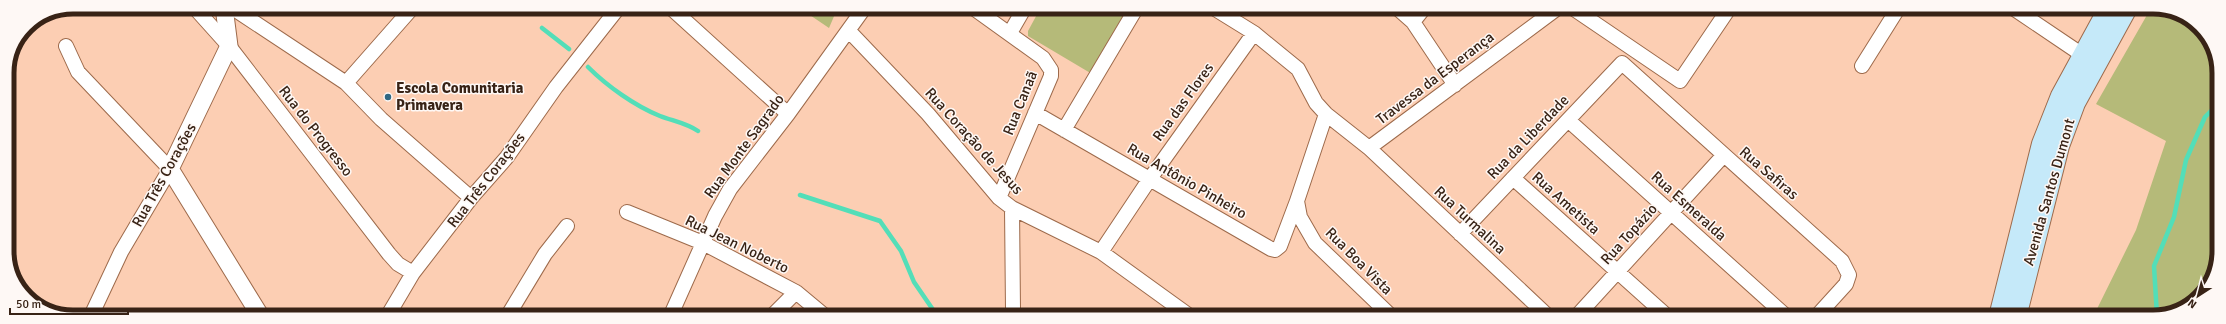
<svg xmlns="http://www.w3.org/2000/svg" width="2226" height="324" font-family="Signika,sans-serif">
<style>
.green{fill:#b5ba79}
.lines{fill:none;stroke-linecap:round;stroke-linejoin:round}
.stream{stroke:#53deb8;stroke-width:4.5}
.minor-casing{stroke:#9d6a4b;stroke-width:16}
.tertiary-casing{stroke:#9d6a4b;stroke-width:19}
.secondary-casing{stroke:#9d6a4b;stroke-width:22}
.minor{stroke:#fff;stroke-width:14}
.tertiary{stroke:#fff;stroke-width:17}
.secondary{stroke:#c5e9f9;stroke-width:20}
.poi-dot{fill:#316883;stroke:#fef8f5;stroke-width:1.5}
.labels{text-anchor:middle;stroke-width:3;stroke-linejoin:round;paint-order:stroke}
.street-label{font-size:15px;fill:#382316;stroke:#fef8f5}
.poi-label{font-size:15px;font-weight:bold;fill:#382316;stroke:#fef8f5;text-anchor:start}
.rim{fill:none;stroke:#382316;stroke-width:5}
</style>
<rect width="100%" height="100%" fill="#fcceb3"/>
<path class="green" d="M798,7H838L829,28Z
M1041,7H1132L1092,74L1028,36V31Z
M2151,8H2161L2197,24L2218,60V259L2197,300L2153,317H2093L2136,230L2166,141L2096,104Z"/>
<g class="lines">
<path class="stream" d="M542,28L569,49
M588,67C607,86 635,106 660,116C673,121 686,123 698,131
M800,195L880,221L901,251L914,282L938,317
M2157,316L2154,266L2174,217L2186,160L2205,117L2218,104"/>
<defs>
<path id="minor" d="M194,7L229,46L389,254L398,264L413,273
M231,7L346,83L381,119L471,198
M670,7L788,114
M972,7L1043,58L1051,70V76L999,198
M1212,7L1254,33L1298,69L1316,103L1326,114L1369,148L1549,317
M1396,7L1413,22L1455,85
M1571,7L1680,81L1730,7
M2013,8L2090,60
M1413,22L1425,7
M849,31L928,114L999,198L1012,208L1101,252L1191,317
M1010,33L1025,7
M66,46L78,72L170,169L121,252L91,316
M1862,66L1899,7
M346,83L413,7
M1035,113L1271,249L1275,250L1280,246L1297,201
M1326,114L1297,201L1300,217L1315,243L1392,317
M1568,120L1787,317
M1064,130L1137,7
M1369,148L1559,7
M1513,178L1668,317
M627,212L703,243L796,292L826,317
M1460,234L1622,63L1842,261L1849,275L1846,284L1816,317
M1101,252L1149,180L1254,33
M387,317L413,273L471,198L507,157L556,87L619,7
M507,317L545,254L567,226
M670,317L715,216L730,189L788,114L865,7
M771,317L796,292
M1011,317L1013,310L1012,208
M1576,317L1723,156"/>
<path id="tertiary" d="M224,7L229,46L170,169L261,317"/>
<path id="secondary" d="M1999,317L2042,144L2061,96L2109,8
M2016,317L2059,146L2075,103L2127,8"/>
</defs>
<use href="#minor" class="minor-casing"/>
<use href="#tertiary" class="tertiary-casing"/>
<use href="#secondary" class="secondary-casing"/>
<use href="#minor" class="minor"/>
<use href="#tertiary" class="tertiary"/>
<use href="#secondary" class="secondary"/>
</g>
<circle class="poi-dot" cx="388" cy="97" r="4"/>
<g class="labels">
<g class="street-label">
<text transform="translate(1435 78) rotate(-37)" y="5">Travessa da Esperança</text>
<text transform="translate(1183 102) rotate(-54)" y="5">Rua das Flores</text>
<text transform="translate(1020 103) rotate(-68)" y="5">Rua Canaã</text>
<text transform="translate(316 131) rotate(52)" y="5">Rua do Progresso</text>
<text transform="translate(1528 137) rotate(-46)" y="5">Rua da Liberdade</text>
<text transform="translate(974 141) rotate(48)" y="5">Rua Coração de Jesus</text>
<text transform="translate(744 146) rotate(-54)" y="5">Rua Monte Sagrado</text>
<text transform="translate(1769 173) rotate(41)" y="5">Rua Safiras</text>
<text transform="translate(164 175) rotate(-61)" y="5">Rua Três Corações</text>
<text transform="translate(486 180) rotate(-52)" y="5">Rua Três Corações</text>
<text transform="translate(1187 181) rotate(30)" y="5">Rua Antônio Pinheiro</text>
<text transform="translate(2049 192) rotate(-74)" y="5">Avenida Santos Dumont</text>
<text transform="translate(1566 203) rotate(42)" y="5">Rua Ametista</text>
<text transform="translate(1689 206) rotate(42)" y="5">Rua Esmeralda</text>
<text transform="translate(1470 220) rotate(43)" y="5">Rua Turmalina</text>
<text transform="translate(1629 234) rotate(-48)" y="5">Rua Topázio</text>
<text transform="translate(737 244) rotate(26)" y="5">Rua Jean Noberto</text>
<text transform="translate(1359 261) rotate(45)" y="5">Rua Boa Vista</text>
</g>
<g class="poi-label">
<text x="396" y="93">Escola Comunitaria<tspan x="396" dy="17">Primavera</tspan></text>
</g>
</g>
<path d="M0 0H2226V324H0ZM73 14H2153A59 59 0 0 1 2212 73V251A59 59 0 0 1 2153 310H73A59 59 0 0 1 14 251V73A59 59 0 0 1 73 14Z" fill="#fef8f5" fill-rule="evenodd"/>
<path class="rim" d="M73 14H2153A59 59 0 0 1 2212 73V251A59 59 0 0 1 2153 310H73A59 59 0 0 1 14 251V73A59 59 0 0 1 73 14Z"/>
<g transform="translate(2198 296) rotate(216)" stroke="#fef8f5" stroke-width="3" paint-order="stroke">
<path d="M0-3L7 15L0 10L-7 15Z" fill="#382316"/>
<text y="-6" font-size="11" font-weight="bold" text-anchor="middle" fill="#382316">N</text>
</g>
<path d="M10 308v6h118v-6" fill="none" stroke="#382316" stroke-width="2"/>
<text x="16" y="308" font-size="12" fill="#382316" stroke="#fef8f5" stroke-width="3" paint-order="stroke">50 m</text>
</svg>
